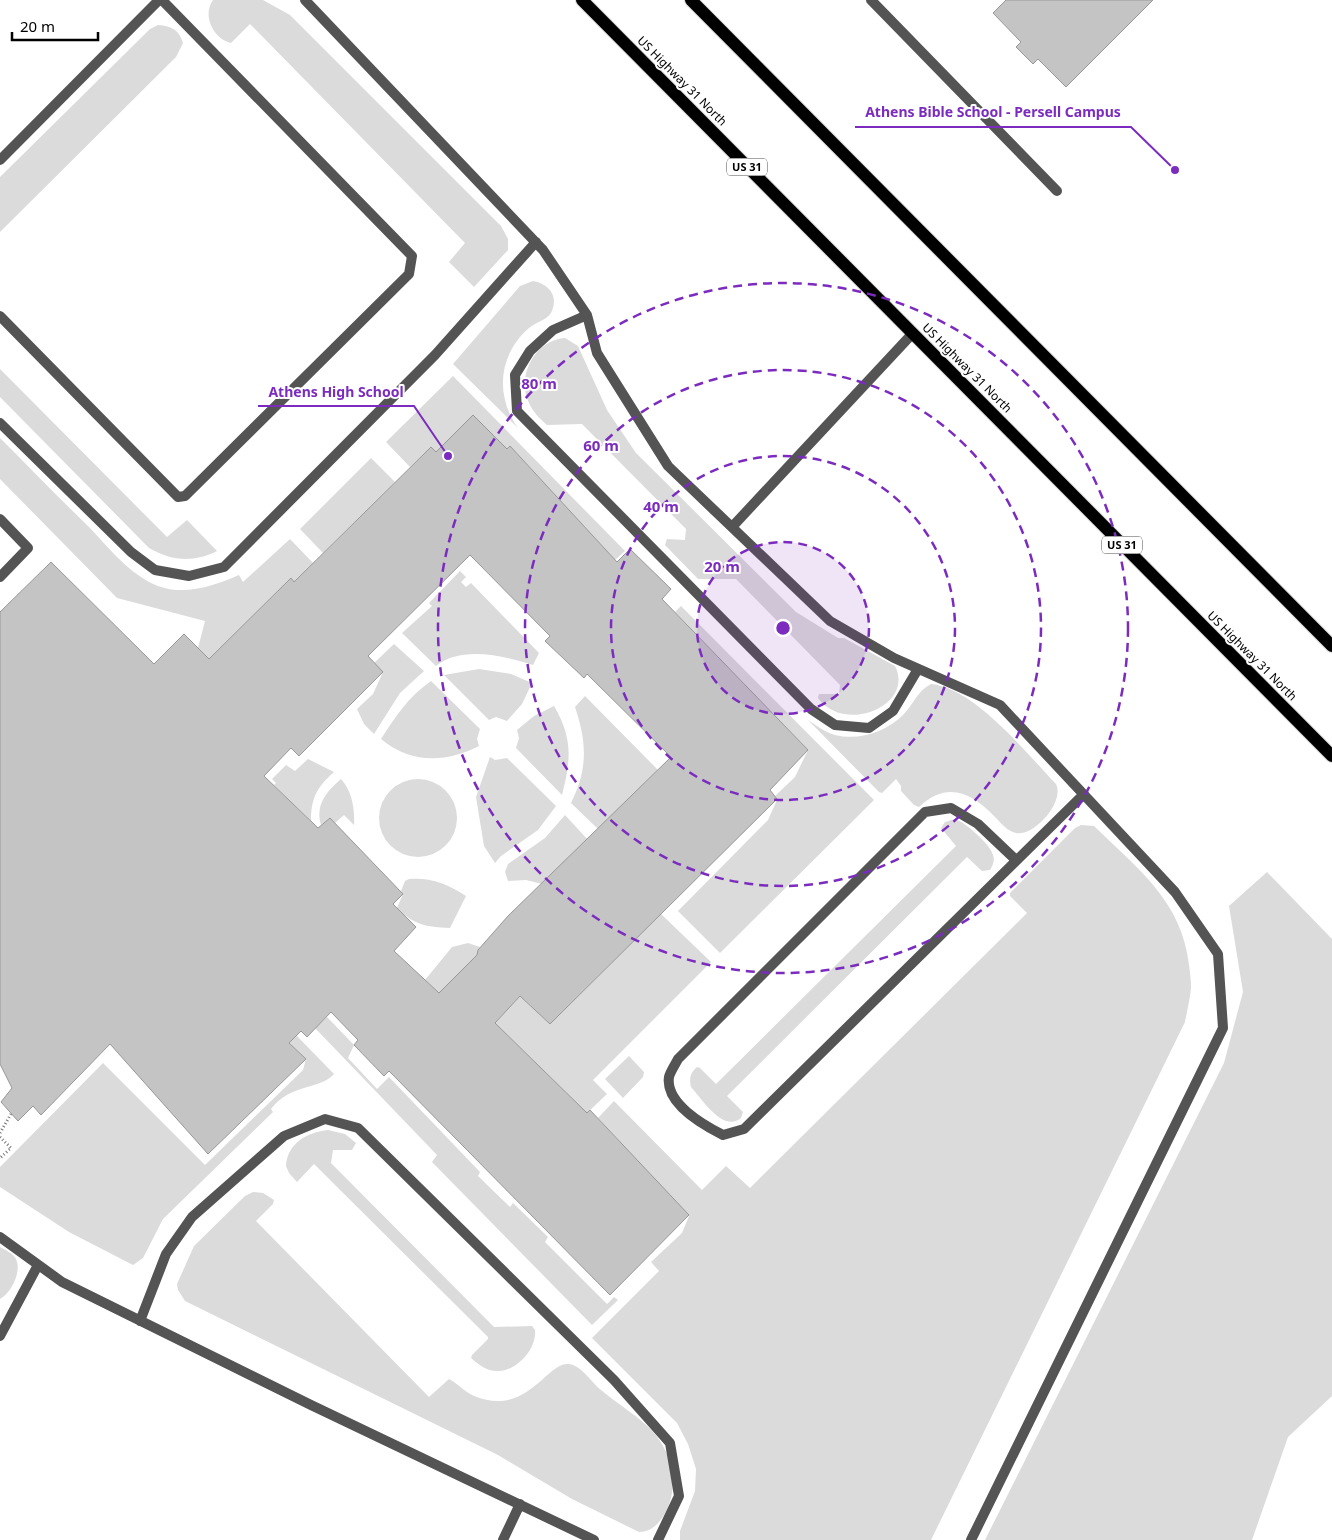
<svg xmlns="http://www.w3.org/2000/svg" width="1332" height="1540" font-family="'Noto Sans',sans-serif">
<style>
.green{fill:#dbdbdb}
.building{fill:#c4c4c4;stroke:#989898;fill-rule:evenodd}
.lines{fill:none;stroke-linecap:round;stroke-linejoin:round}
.primary-casing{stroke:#dbdbdb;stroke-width:14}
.path{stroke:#767676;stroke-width:3;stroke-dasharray:1 2.5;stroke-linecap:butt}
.lane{stroke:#545454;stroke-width:10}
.primary{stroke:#000;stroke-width:12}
.ring{fill:none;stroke:#7b2cbf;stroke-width:2.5;stroke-dasharray:9 6}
.labels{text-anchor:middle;stroke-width:4;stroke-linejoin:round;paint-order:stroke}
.shield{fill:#fff;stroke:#4c4c4c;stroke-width:1}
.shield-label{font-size:11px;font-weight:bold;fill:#000}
.street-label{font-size:12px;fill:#000;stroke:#fff}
.centre{fill:#7b2cbf;stroke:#fff;stroke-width:2.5}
.ring-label{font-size:15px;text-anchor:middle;font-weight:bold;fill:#7b2cbf;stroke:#fff;stroke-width:4;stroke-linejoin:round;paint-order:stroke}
.leader{fill:none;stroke:#7b2cbf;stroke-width:2}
.callout-dot{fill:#7b2cbf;stroke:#fff;stroke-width:2}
.callout-label{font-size:14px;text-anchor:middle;font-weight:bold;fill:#7b2cbf;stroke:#fff;stroke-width:4;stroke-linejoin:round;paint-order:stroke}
</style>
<rect width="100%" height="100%" fill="#fff"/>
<path class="green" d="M213,0H263L290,15L501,226L508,239V250L474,287L449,262L465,243L250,24L231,43C213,39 202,15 213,0Z
M158,25C172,26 179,30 183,43L176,57L0,232V177L150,29Z
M533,281C550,284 559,297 551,313C545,321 536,322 529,328C498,355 495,396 518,428L453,364L520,286Z
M565,338L578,346L607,410L636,453L796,612L838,638H844L895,666C915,705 845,735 818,698L819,694H839L840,685L736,579H698L665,545L667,539L685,540L686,529L582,424L547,425C540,419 533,412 529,403C516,376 535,340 565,338Z
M0,369L167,537L187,520L217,551C193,563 172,561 149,548L0,397Z
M453,376L625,551L615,560L510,446L507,449L436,452L431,447L410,467L386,442Z
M0,438C30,468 59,498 89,527C109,548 130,575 158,586C185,596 213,586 239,575L243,582L290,539L313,563L294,582L290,579L209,659L198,648L205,621L117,598L0,479Z
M371,458L395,482L323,553L300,529Z
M460,571L466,577L461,582L466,587L471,583L539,653L533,665C506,656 461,645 436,666L402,633L432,606L429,603Z
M681,606L874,800L720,953L678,911L768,820L777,800L775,796L795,777L808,750L675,612Z
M394,644L424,671L400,693L374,734L364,724L357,709L373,694L383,672L374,663Z
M479,669L511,674L532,683L522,704L507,721L496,717L489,720L444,675Z
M431,681L480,729L477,739L479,746C446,763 411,764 381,739C396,716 408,697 431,681Z
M931,684C975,688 1027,754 1056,784C1065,802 1034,837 1016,833C1007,831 1001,823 995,817C971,792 947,781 919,807L914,805L901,791V786L896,779L882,793L879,792L808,720C816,725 826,733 835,735C859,741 886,732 903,715C914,704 917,691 931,684Z
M585,696L658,770L598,829L571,803C588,769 587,743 575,707Z
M554,706C573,738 571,760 562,795L516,748L519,738L517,730L534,716Z
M490,757L495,760L507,758L556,806L538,830L501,856L495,863L484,846L476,797Z
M308,759L334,772C317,787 311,798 311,821L274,785L276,783L272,779L286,765L295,771Z
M341,779C352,791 355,809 354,825L344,815L335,823L330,818L321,825C315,805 326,792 341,779Z
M379 818a39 39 0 1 1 78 0a39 39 0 1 1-78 0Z
M565,815L588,840L542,884L526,880L508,881L505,872L508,864L545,838Z
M955,819C965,822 991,845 993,855C995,861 993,865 990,870L982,871L967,857L727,1096L743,1112L741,1118C723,1133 702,1099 691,1087C689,1079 690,1073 697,1067L700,1068L716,1084L956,846L941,828L945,822Z
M1081,825L1094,826C1137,868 1182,901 1189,965C1190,972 1191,980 1191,988C1190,999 1187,1011 1185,1022L931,1540H680V1531L695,1491L696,1469L688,1444L677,1423L592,1338L659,1271L651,1262L682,1233L689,1216L598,1118L614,1101L702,1190L726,1166L750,1188L1027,913L1010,896V893L1075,828Z
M1267,872L1332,939V1396L1288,1437L1252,1540H985L1224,1063L1243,992L1229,906Z
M409,879C431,877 448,884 466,896L450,928C426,927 414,925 397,908L403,894L401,891L405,881Z
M661,914L711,962L593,1080L607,1094L587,1113L495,1023L520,996L550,1024Z
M468,943L480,947L477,955L439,993L425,980L452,947Z
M327,1017L354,1045L348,1058L377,1089L389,1077L480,1172L478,1176L510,1207L513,1203L548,1237L545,1242L607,1304L614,1297L618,1300L592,1325L432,1162L437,1155L315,1028Z
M296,1035L334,1074C320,1090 291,1083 271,1109L273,1112L163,1219L143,1258L133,1265L69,1232L0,1187V1167L103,1063L205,1165L303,1070L306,1059L289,1043Z
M629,1056L644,1072L643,1077L623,1098L605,1079Z
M328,1130L345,1134L356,1143L352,1150H333L331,1163L494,1327L532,1326L535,1330C537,1348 518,1370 499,1371C488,1372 479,1365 471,1358L472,1355L488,1339V1337L314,1164L297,1182L289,1173L286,1166C287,1144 307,1132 328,1130Z
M253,1192L263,1193L274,1200L273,1204L256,1221L429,1397L449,1379C457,1383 465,1392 474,1396C527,1418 547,1361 569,1364C582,1366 591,1382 601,1390C632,1416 666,1429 672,1473C674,1488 672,1500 665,1513C659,1524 651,1532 639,1532L572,1499L498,1455L185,1301L178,1290L177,1284L194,1246L245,1196Z
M0,1247C5,1250 13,1253 16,1259C22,1272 11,1293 0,1299Z"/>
<path class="building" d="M1006,0H1153L1066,87L1038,59L1033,64L1016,47L1021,42L993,13Z
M473,415L507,449L510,446L617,562L630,549L671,589L662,599L808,750L770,790L777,799L550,1024L520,996L495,1023L587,1113L590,1110L689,1215L610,1295L389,1071L384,1076L354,1045L358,1040L331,1012L307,1037L301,1031L289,1043L306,1059L208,1154L110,1044L41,1115L33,1106L18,1121L1,1102L12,1088L0,1064V612L51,562L154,664L184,634L209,659L291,578L294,582L431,447L436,452ZM470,555L550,636L545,641L584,678L587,674L671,757L508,916L478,950L477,955L439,993L394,951L416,927L393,904L403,894L330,818L318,828L264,776L291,748L299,756L383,672L368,656Z"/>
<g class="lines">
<defs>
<path id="primary" d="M582,0L1332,756
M691,0L1332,646"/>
</defs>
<use href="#primary" class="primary-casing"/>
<path class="path" d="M0,1133L11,1114
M0,1137L11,1148L0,1158"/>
<path class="lane" d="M305,0L543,250L587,315L597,353L668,466L830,621L894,658L1000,705L1175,892L1218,954L1223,1028L971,1540
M871,0L1057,191
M0,160L159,0
M587,315L553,330L530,351L515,375L517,411L811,709L835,725L869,728L893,711L918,669
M0,316L178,497L185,496L409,274L412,256L162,0
M0,423L131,552L155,570L189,576L224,567L435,355L536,242
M0,519L28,548L0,577
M732,527L913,333
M1016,860L978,824L951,808L925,812L678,1059C675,1065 670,1072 669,1077C665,1103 703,1125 723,1135L744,1129L1084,794
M0,1237L62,1282L311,1405L594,1540
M140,1321L166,1254L192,1217L284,1136L325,1119L358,1128L614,1380L670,1443L679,1496L658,1540
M0,1336L38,1265
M503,1540L520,1504"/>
<use href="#primary" class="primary"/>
</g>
<circle cx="783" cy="628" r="86" fill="#7b2cbf" fill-opacity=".12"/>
<g class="ring">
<circle cx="783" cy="628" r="86"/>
<circle cx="783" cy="628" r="172"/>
<circle cx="783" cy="628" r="258"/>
<circle cx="783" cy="628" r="345"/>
</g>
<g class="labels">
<g class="shield">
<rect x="727" y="158.5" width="40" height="17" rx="4"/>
<rect x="1102" y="536.5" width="40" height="17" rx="4"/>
</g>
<g class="shield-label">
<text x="747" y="171">US 31</text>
<text x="1122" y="549">US 31</text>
</g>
<g class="street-label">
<text transform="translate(682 81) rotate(45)" y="4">US Highway 31 North</text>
<text transform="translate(967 368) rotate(45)" y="4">US Highway 31 North</text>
<text transform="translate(1252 656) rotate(45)" y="4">US Highway 31 North</text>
</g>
</g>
<circle cx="783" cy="628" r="8" class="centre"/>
<g class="ring-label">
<text x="539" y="389">80 m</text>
<text x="601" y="451">60 m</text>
<text x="661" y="512">40 m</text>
<text x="722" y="572">20 m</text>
</g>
<path class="leader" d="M1175 170L1131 127H855M448 456L414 406H258"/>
<g class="callout-dot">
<circle cx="1175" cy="170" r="5"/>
<circle cx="448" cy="456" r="5"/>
</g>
<g class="callout-label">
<text x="993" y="117">Athens Bible School - Persell Campus</text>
<text x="336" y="397">Athens High School</text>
</g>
<path d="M12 32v8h86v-8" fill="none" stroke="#000000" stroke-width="2.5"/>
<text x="20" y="32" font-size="15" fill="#000000" stroke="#ffffff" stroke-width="4" paint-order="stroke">20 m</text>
</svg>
